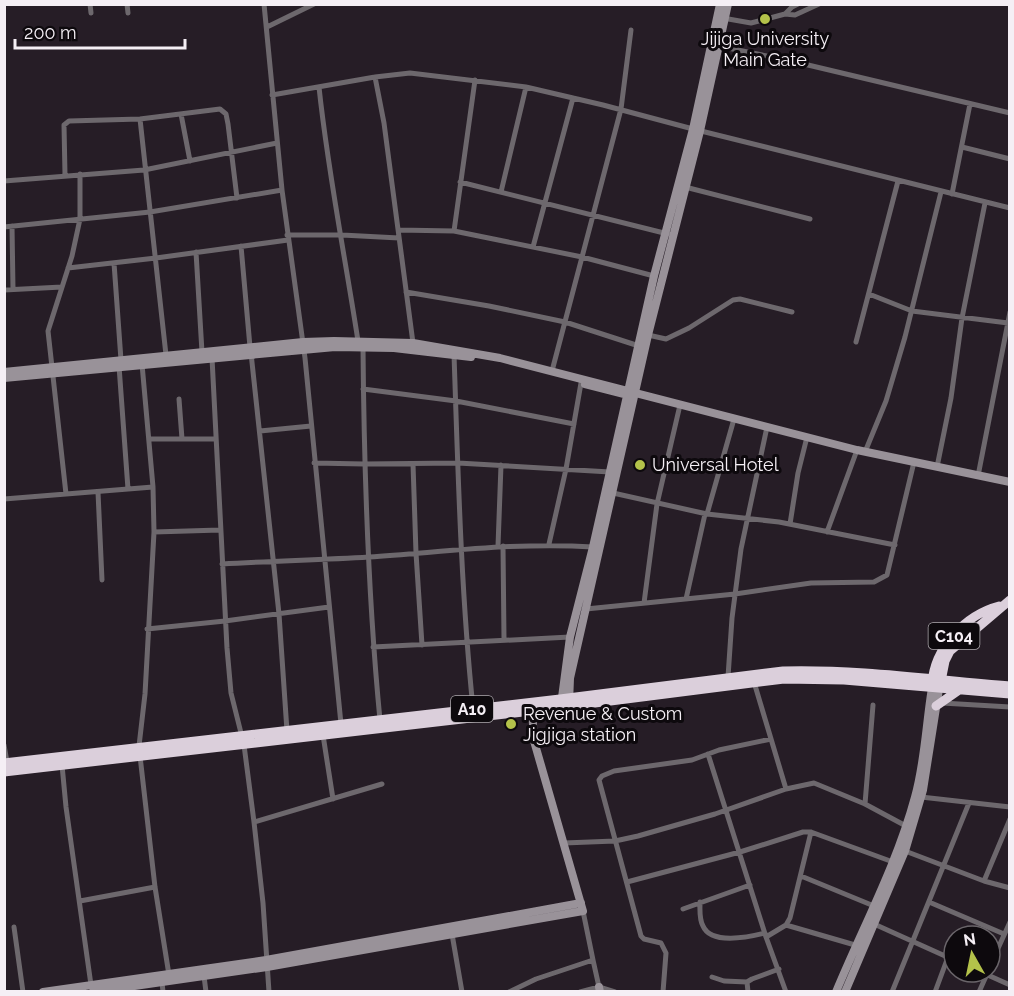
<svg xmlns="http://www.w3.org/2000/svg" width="1014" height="996" font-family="Raleway,sans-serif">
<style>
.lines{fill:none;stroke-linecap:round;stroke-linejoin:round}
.street{stroke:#6d686d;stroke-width:5}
.secondary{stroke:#999299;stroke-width:8}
.highway{stroke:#dbcfdb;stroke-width:9}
.poi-dot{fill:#b4c24a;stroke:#0d090d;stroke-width:2}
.labels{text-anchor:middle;stroke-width:6;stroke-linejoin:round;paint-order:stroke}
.shield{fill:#0d090d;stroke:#afaaaf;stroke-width:1.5}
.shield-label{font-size:16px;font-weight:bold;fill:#f5eff5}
.poi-label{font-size:18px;fill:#f5eff5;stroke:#0d090d;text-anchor:start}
</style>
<rect width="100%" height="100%" fill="#261d26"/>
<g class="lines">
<path class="street" d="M90,4L91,13
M127,4L128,13
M264,4L282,190L305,358L341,724
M785,14L792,7L798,4
M717,17L751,23L785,14L795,15L819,4
M267,27L314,4
M718,46L787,60L1010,113
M375,77L384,123L413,343
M319,87C328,173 345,256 358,341
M272,95L375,77L410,73L526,87L603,105L693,129L1010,208
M181,114L190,161
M140,119L166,355
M962,147L1010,159
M65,175L64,125L69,121L140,119L220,109L226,114L228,124L237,198
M4,181L144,170L277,143
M460,182L668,234
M685,187L810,219
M501,192L526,87
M952,194L970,104
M12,226L13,289
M4,227L150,212L282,190
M398,230L454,231L582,257L654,276
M454,231L475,80
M287,235H342L399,238
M241,246L250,347
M533,247L573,98
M196,252L202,352
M114,263L121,360
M68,268L156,258L288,240
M4,290L62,287
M406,292L489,306L565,322L639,346
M869,294L912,311L1008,323
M648,335L666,339L689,328L733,300L740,299L792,312
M856,342L898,181
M363,347C364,471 368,596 380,720
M251,353L279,614L287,731
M454,354C458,472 461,591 473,708
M212,358L227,648L231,693L244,745L254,822L263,903L269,992
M119,366L128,489
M552,371L621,109L631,30
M363,389L456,401L574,424
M179,399L182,439
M260,431L311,426
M149,439H216
M865,452L886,401L905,337L941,192
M314,463L364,464L458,463L610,472
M413,464L416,553L422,645
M937,467L951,398L962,318L985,203
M978,476L1010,312
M98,492L102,580
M613,493L707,514L779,522L895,545
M66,494L48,331L72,256L80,219V174
M4,499L153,487
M707,514L734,419
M790,524L798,473L807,437
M154,532L220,530
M827,532L857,450
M549,544L566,469L581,383
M498,546L501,465
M503,546L504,639
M222,564C271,561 320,560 369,557C445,552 517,542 593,547
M686,599L705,514
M644,603L657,504L680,405
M586,609L735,594L811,583L874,582L887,575L914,462
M147,629L225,621L329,607
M373,647L570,637
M728,677L732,618L741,549L767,427
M754,682L786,789
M942,703L1010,707
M323,735L333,799
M4,745L7,762
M139,746L145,694L154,532L153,487L142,364
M708,754L766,937L786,992
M140,756L155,887L169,975
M62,765L66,807L91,985
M921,797L1010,807
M865,804L873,705
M254,822L382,784
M564,843L615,841L638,836L715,814L786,789L814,783L865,804L906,826
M905,851L984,881L1010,888
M801,876L874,906
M984,881L1010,819
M627,882L740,852L803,832H811L893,862
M80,901L155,887
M700,902C700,910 699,919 703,926C711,945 749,937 765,933
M929,902L1004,934
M683,909L750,885
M874,924L954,960
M786,925L855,945
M14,927L23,992
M452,934L462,992
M766,937L786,925L790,918L811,832
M593,960L599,987
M990,966L1010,922
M981,972L1010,985
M204,976L206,992
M712,977L724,981L747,982
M162,982L163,992
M509,992L536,979L593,960L583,911
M580,992L599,987L615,992
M663,992L666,953L661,943L644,939L641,936L599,780L602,776L614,771L692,760L719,750L771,739
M748,992L747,982L752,979L779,969
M892,992L969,803
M935,992L948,957
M979,992L987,974"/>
<path class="secondary" d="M4,372L303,342L334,341L413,343L500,358L857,450L1010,482
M4,378L335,347L394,348L471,357
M585,384L632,396
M569,703L570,678L648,335L700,131L728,4
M561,705L570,637L593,547L654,276L693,129L720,4
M599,987L600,992
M43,992L266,960L581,903
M93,992L267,967L583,911L534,741L532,708
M836,992C863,927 897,864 915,797C925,762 926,724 932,688
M845,992L905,851L923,790L939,689"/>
<path class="highway" d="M932,684C934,648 965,615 999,606
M940,686L945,661L950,651L1010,600
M936,706L959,690
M4,763L560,699L783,671C859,669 934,680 1010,686
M4,772L532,711L784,679L844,680L1010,694"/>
</g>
<g class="poi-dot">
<circle cx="765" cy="19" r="6"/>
<circle cx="640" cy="465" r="6"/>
<circle cx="511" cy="724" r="6"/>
</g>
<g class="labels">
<g class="shield">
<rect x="928.5" y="623" width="51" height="26" rx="4.5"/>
<rect x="451" y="696" width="42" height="26" rx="4.5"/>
</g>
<g class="shield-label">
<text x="954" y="642">C104</text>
<text x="472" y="715">A10</text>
</g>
<g class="poi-label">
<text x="765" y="45" text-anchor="middle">Jijiga University<tspan x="765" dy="21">Main Gate</tspan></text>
<text x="652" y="471">Universal Hotel</text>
<text x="523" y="720">Revenue &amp; Custom<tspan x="523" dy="21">Jigjiga station</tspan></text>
</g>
</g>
<rect width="1014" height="996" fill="none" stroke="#f5eff5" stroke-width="12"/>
<g transform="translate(972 954) rotate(351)"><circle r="28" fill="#0d090d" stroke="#6a656a" stroke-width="1.5"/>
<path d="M0-4.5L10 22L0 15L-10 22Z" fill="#b4c24a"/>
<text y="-9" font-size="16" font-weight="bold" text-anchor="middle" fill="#f5eff5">N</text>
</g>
<path d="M15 39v9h170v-9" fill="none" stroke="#f5eff5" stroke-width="3"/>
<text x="24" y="39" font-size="18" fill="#f5eff5" stroke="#0d090d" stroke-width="4.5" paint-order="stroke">200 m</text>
</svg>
